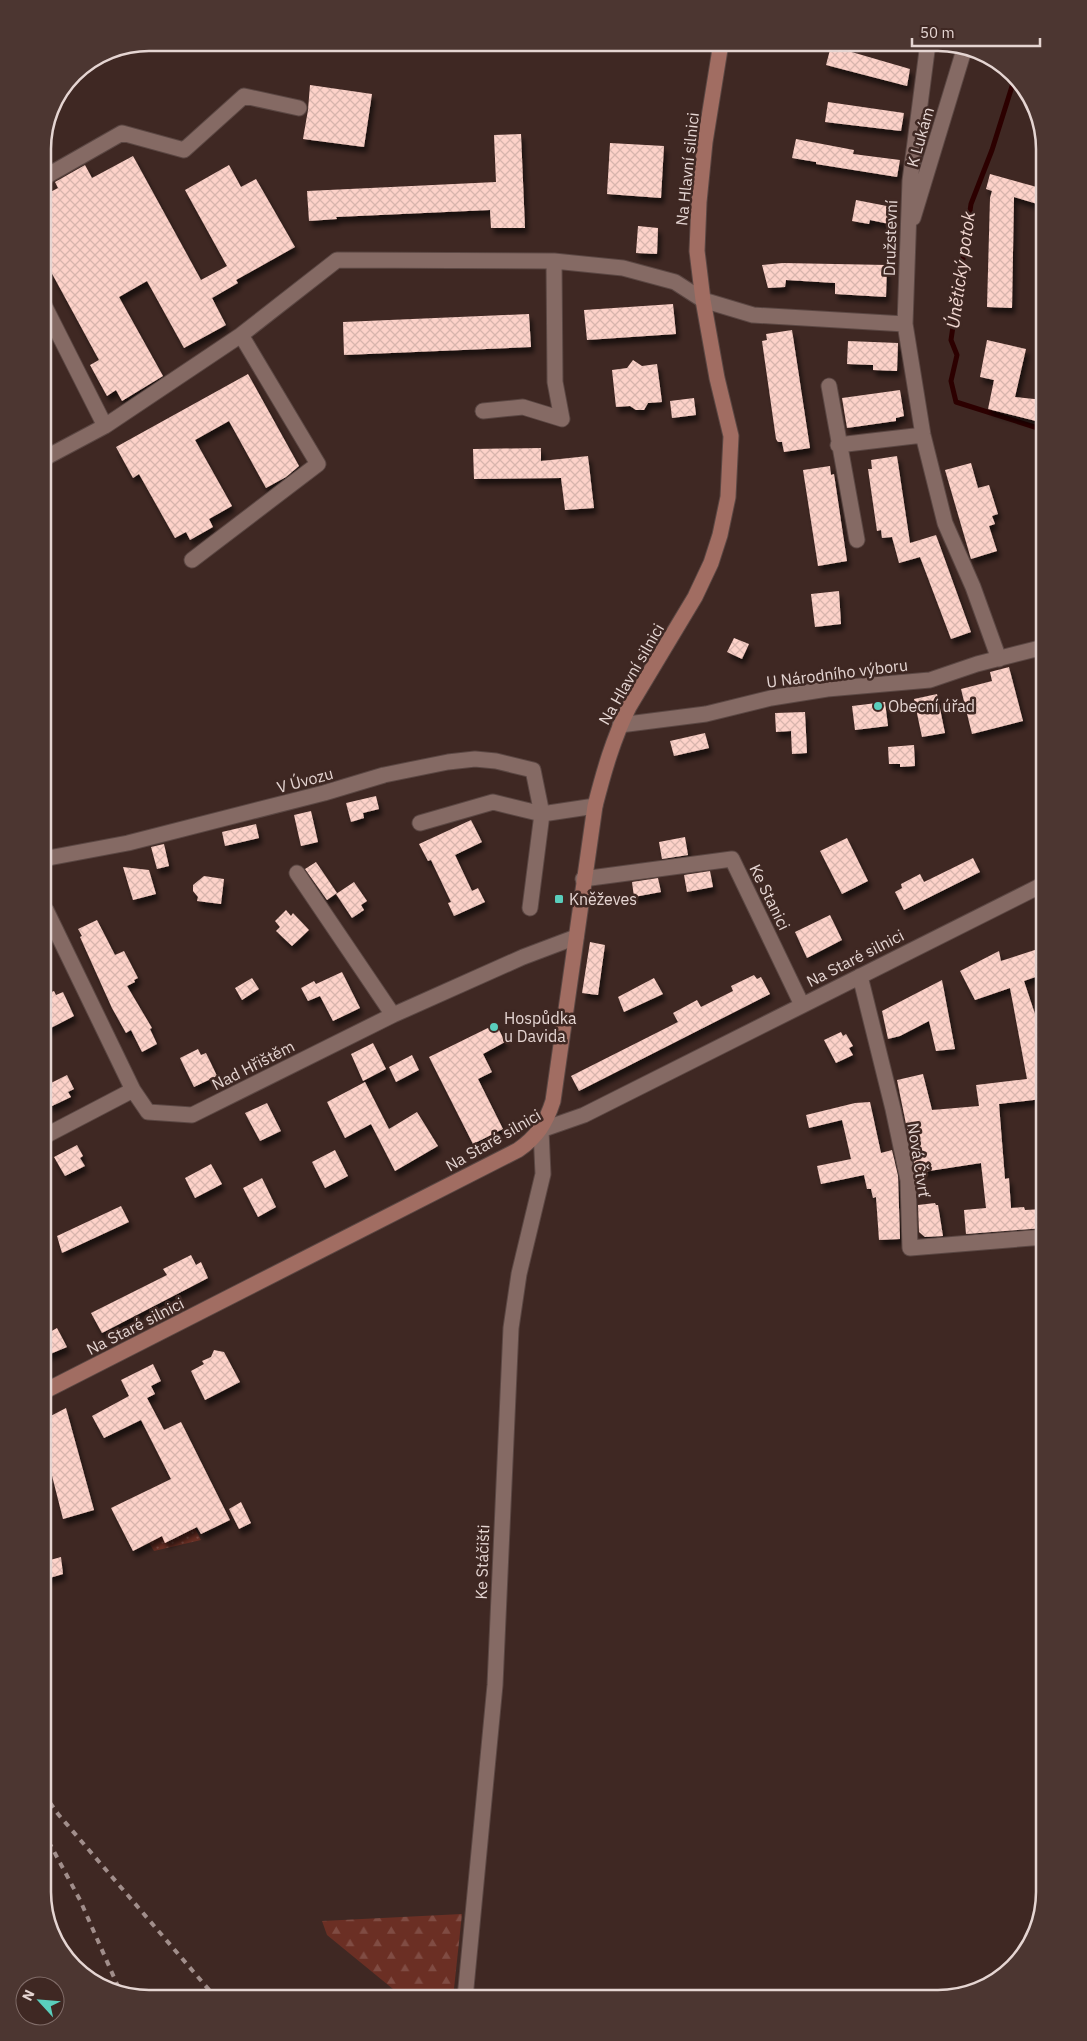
<svg xmlns="http://www.w3.org/2000/svg" width="1087" height="2041" font-family="'IBM Plex Sans',sans-serif">
<style>
.grass{fill:url(#grass-dots)}
.forest{fill:url(#forest-firs)}
.lines{fill:none;stroke-linecap:round;stroke-linejoin:round}
.stream{stroke:#2c0000;stroke-width:5}
.building{fill:url(#building-cross-hatch);filter:url(#shadow)}
.street-casing{stroke:#5b4743;stroke-width:17}
.secondary-casing{stroke:#5b4743;stroke-width:17}
.street{stroke:#856a64;stroke-width:15}
.secondary{stroke:#a16d62;stroke-width:15}
.rail{stroke:#a18e8b;stroke-width:4;stroke-dasharray:6 6;stroke-linecap:butt}
.poi-dot{fill:#5acebc;stroke:#3f2823;stroke-width:2}
.labels{text-anchor:middle;stroke-width:5;stroke-linejoin:round;paint-order:stroke}
.street-label{font-size:16px;fill:#e5d5d2;stroke:#3f2823}
.poi-label{font-size:16px;fill:#e5d5d2;stroke:#3f2823;text-anchor:start}
.water-label{font-size:18px;font-style:italic;fill:#f2d7d1;stroke:#3f2823}
.rim{fill:none;stroke:#e5d5d2;stroke-width:2.5}
</style>
<defs>
<pattern id="grass-dots" width="8" height="8" patternUnits="userSpaceOnUse" patternTransform="scale(1.25)"><rect width="8" height="8" fill="#6b2f24"/><path d="M2 2h.1M6 6h.1" fill="none" stroke="#804c43" stroke-width="1.8" stroke-linecap="round"/></pattern>
<pattern id="forest-firs" width="22" height="20" patternUnits="userSpaceOnUse" patternTransform="scale(1.25)"><rect width="22" height="20" fill="#6b2f24"/><path d="M5 1l3.5 6h-7zM16 11l3.5 6h-7z" fill="#804c43"/></pattern>
<pattern id="building-cross-hatch" width="8" height="8" patternUnits="userSpaceOnUse" patternTransform="scale(1.25)"><rect width="8" height="8" fill="#fdd2c9"/><path d="M0 0l8 8M0 8l8-8" fill="none" stroke="#d8b5ad"/></pattern>
<filter id="shadow"><feDropShadow dx="3" dy="5.5" stdDeviation="2.5" flood-color="#0009"/></filter>
</defs>
<rect width="100%" height="100%" fill="#3f2823"/>
<path class="grass" d="M195,1528L201,1540L154,1551L149,1543L162,1536L166,1543Z"/>
<path class="forest" d="M462,1914L453,1998H404L327,1935L322,1921Z"/>
<g class="lines">
<path class="stream" d="M1014,80L992,150L971,204L951,340L957,355L951,381L956,402L1044,430"/>
</g>
<path class="building" d="M831,46L910,69L907,86L826,65Z
M310,85L372,94L364,147L303,139L308,110Z
M828,102L904,113L901,131L825,122Z
M521,134L525,228H491L490,210L336,217L337,219L309,221L307,191L496,182L494,135Z
M796,139L854,150L853,154L900,160L897,177L816,164V162L792,158Z
M610,143L664,146L661,198L607,194Z
M133,156L201,280L227,266L185,190L229,165L241,187L256,179L295,247L236,280L238,283L212,298L226,325L184,348L147,281L119,297L163,376L122,401L116,390L107,396L90,365L99,360L43,257V196L58,188L55,182L85,165L92,178Z
M990,174L1044,189V206L1014,197L1012,308L987,307L990,198L992,191L986,189Z
M856,200L892,207L889,224L870,220L869,224L852,221Z
M638,226L658,228L657,254L636,253Z
M783,263L887,265L886,297L835,294V283L786,280L785,287L768,288L762,265Z
M673,304L676,334L587,340L584,310Z
M529,314L531,347L344,355L343,322Z
M792,330L810,448L784,452L782,442H778L776,439L762,341L767,340L766,334Z
M987,340L1026,349L1015,397L1044,400V423L988,409L994,380L980,377Z
M848,341L898,343L897,371L873,370V365L847,364Z
M633,360L642,366L657,364L662,402L648,403L644,410H636L630,406L616,407L612,370L627,368Z
M248,374L299,466L286,477L266,488L229,421L195,440L232,506L209,519L213,527L190,540L186,532L175,538L139,474L133,478L116,447Z
M900,390L904,416L896,418V421L847,428L842,398Z
M694,398L696,415L672,418L670,401Z
M541,448V461L588,456L594,508L565,510L561,478L474,479L473,449Z
M897,456L910,543L936,535L971,632L951,639L920,557L899,563L892,537L882,538L881,530L877,531L868,469H872L871,460Z
M971,463L978,488L989,485L998,514L992,516L995,524L989,526L997,551L971,559L945,470Z
M830,466L831,475L834,474L847,561L818,566L803,470Z
M839,591L841,624L815,627L811,594Z
M734,638L749,644L742,659L727,652Z
M1009,667L1023,721L972,734L961,689L992,681L990,672Z
M937,694L945,733L922,737L914,699Z
M885,702L888,726L855,730L852,706Z
M805,712L807,753L792,754L791,731L776,732L775,713Z
M705,733L709,748L674,756L670,741Z
M914,745L915,766L900,767V764H889L888,747Z
M376,796L379,809L363,813L364,818L351,822L346,803Z
M311,811L318,842L301,846L294,815Z
M471,820L482,842L455,855L472,891L478,888L485,902L454,916L448,903L451,902L431,860L428,861L419,844Z
M256,824L259,838L225,846L222,832Z
M685,837L688,855L662,859L659,842Z
M847,838L868,881L842,894L820,851Z
M164,844L169,866L157,869L151,847Z
M973,858L980,872L904,910L895,892L902,888L901,884L920,874L924,882Z
M316,862L337,893L327,900L305,869Z
M123,867L149,870L156,894L133,900Z
M710,871L713,887L687,892L684,875Z
M204,876L224,879L221,904L197,901L198,897L193,891V885Z
M658,878L661,892L634,897L632,882Z
M354,882L367,901L361,905L364,910L352,918L336,894Z
M286,910L291,916L293,913L309,930L292,946L276,931L280,927L275,921Z
M830,915L842,940L807,958L795,932Z
M97,920L115,955L124,951L138,978L134,980L135,982L127,986L152,1028L150,1029L157,1044L142,1052L131,1030L126,1033L112,1008L80,937L82,936L78,929Z
M590,942L605,945L598,995L582,993Z
M1044,947V974L1024,981L1040,1029L1044,1028V1056L1041,1057L1044,1095H1042V1099L999,1104L1005,1179L1009,1178L1011,1208L1024,1207L1025,1210L1044,1209V1228L966,1234L964,1210L986,1208L981,1163L916,1173L897,1080L923,1074L932,1110L979,1106L976,1085L1027,1079L1010,988L975,1000L960,971L999,951L1001,961Z
M342,972L360,1008L333,1021L320,996L308,1001L301,988L314,981L316,984Z
M754,975L757,979L761,977L770,994L579,1091L571,1076L678,1022L673,1013L697,1000L701,1007L733,991L731,986Z
M252,978L259,989L242,1000L235,988Z
M654,978L663,994L624,1012L618,997Z
M942,980L955,1049L936,1051L929,1021L900,1036L888,1039L882,1011Z
M54,991L56,995L63,992L74,1016L43,1032V996Z
M496,1024L505,1042L483,1054L492,1072L478,1079L503,1129L473,1144L429,1057Z
M841,1032L843,1036L846,1034L853,1046L849,1048L853,1055L836,1063L824,1040Z
M373,1043L386,1069L363,1081L351,1054Z
M198,1049L201,1055L206,1053L217,1076L194,1087L180,1058Z
M412,1055L419,1070L396,1082L389,1067Z
M67,1075L74,1089L68,1092L71,1097L50,1107L43,1092V1087Z
M365,1082L389,1129L417,1112L438,1146L395,1171L371,1124L345,1138L327,1102Z
M870,1102L881,1153L892,1150L898,1176L900,1239L879,1240L876,1197L873,1198L871,1189H867L864,1175L821,1184L817,1166L851,1159L842,1120L809,1128L806,1115L855,1103Z
M267,1103L281,1131L260,1141L245,1113Z
M77,1145L83,1156L80,1158L85,1166L65,1176L54,1157Z
M335,1150L348,1176L325,1188L312,1162Z
M211,1164L222,1184L195,1198L185,1178Z
M262,1178L276,1207L258,1217L243,1188Z
M935,1203L936,1205H938L943,1236L925,1237L919,1232L918,1205Z
M121,1206L129,1222L62,1253L57,1236Z
M191,1255L196,1265L201,1262L208,1278L102,1333L91,1313L167,1275L163,1269Z
M57,1328L67,1347L43,1357V1336Z
M214,1350L224,1352L240,1382L205,1400L191,1371L204,1364L202,1361L211,1357Z
M153,1364L161,1381L151,1386L155,1394L147,1398L164,1430L181,1422L230,1520L201,1534L197,1527L165,1543L162,1536L133,1551L111,1508L171,1479L141,1420L104,1438L92,1416L129,1396L121,1380Z
M66,1408L94,1510L63,1519L43,1440V1420Z
M241,1502L251,1523L239,1529L229,1509Z
M61,1557L63,1574L43,1580V1562Z"/>
<g class="lines">
<defs>
<path id="street" d="M928,43L910,181L905,324L923,435L945,523L973,587L999,659
M43,178L122,133L184,150L244,96L299,108
M913,218L964,50
M43,303L105,426
M829,386L857,540
M483,411L523,407L562,419L555,382L554,261
M838,445L923,435
M43,459L105,426L241,335L337,260L554,261L623,268L675,282L703,300L753,315L905,324
M192,560L318,464L241,335
M620,725L706,714L771,698L827,689L930,680L977,664L1044,647
M420,823L493,802L542,814L595,806
M43,859L128,843L324,793L384,775L448,762L475,759L496,761L533,770L542,814L530,908
M297,873L393,1015
M583,879L732,859L802,1005
M46,910L133,1090
M860,976L893,1109L908,1180L910,1248L1044,1237
M43,1137L133,1090L148,1112L192,1115L393,1015L523,957L576,937
M465,1998L495,1685L511,1328L519,1274L543,1174L541,1130L584,1115L1044,884"/>
<path id="secondary" d="M43,1392L518,1150C537,1137 546,1123 553,1101L595,806C604,771 613,739 629,707L695,597L711,563L720,535L728,497L731,436L717,378L703,300L697,251L699,202L705,142L721,43"/>
</defs>
<use href="#street" class="street-casing"/>
<use href="#secondary" class="secondary-casing"/>
<use href="#street" class="street"/>
<use href="#secondary" class="secondary"/>
<path class="rail" d="M43,1793L58,1814L216,1998
M43,1831L80,1900L120,1991"/>
</g>
<g class="poi-dot">
<circle cx="878" cy="706" r="5"/>
<rect x="554" y="894" width="10" height="10" rx="2.5"/>
<circle cx="494" cy="1027" r="5"/>
</g>
<g class="labels">
<g class="street-label">
<text transform="translate(920 137) rotate(-74)" y="6">K Lukám</text>
<text transform="translate(687 169) rotate(-84)" y="6">Na Hlavní silnici</text>
<text transform="translate(890 238) rotate(-88)" y="6">Družstevní</text>
<text transform="translate(837 673) rotate(-7)" y="6">U Národního výboru</text>
<text transform="translate(631 674) rotate(-60)" y="6">Na Hlavní silnici</text>
<text transform="translate(305 780) rotate(-15)" y="6">V Úvozu</text>
<text transform="translate(770 897) rotate(64)" y="6">Ke Stanici</text>
<text transform="translate(855 958) rotate(-27)" y="6">Na Staré silnici</text>
<text transform="translate(253 1065) rotate(-27)" y="6">Nad Hřištěm</text>
<text transform="translate(493 1140) rotate(-30)" y="6">Na Staré silnici</text>
<text transform="translate(919 1160) rotate(81)" y="6">Nová Čtvrť</text>
<text transform="translate(135 1326) rotate(-27)" y="6">Na Staré silnici</text>
<text transform="translate(482 1562) rotate(-88)" y="6">Ke Stáčišti</text>
</g>
<g class="poi-label">
<text x="888" y="712">Obecní úřad</text>
<text x="569" y="905">Kněževes</text>
<text x="504" y="1024">Hospůdka<tspan x="504" dy="18">u Davida</tspan></text>
</g>
<g class="water-label">
<text transform="translate(961 270) rotate(-82)" y="6">Únětický potok</text>
</g>
</g>
<path d="M0 0H1087V2041H0ZM149 51H938A98 98 0 0 1 1036 149V1892A98 98 0 0 1 938 1990H149A98 98 0 0 1 51 1892V149A98 98 0 0 1 149 51Z" fill="#4c3631" fill-rule="evenodd"/>
<path class="rim" d="M149 51H938A98 98 0 0 1 1036 149V1892A98 98 0 0 1 938 1990H149A98 98 0 0 1 51 1892V149A98 98 0 0 1 149 51Z"/>
<g transform="translate(40 2001) rotate(296)"><circle r="24" fill="#3f2823" stroke="#816d69"/>
<path d="M0-4L9 19L0 12L-9 19Z" fill="#5acebc"/>
<text y="-8" font-size="14" font-weight="bold" text-anchor="middle" fill="#e5d5d2">N</text>
</g>
<path d="M912 38v8h128v-8" fill="none" stroke="#e5d5d2" stroke-width="2.5"/>
<text x="920" y="38" font-size="15" fill="#e5d5d2" stroke="#3f2823" stroke-width="4" paint-order="stroke">50 m</text>
</svg>
